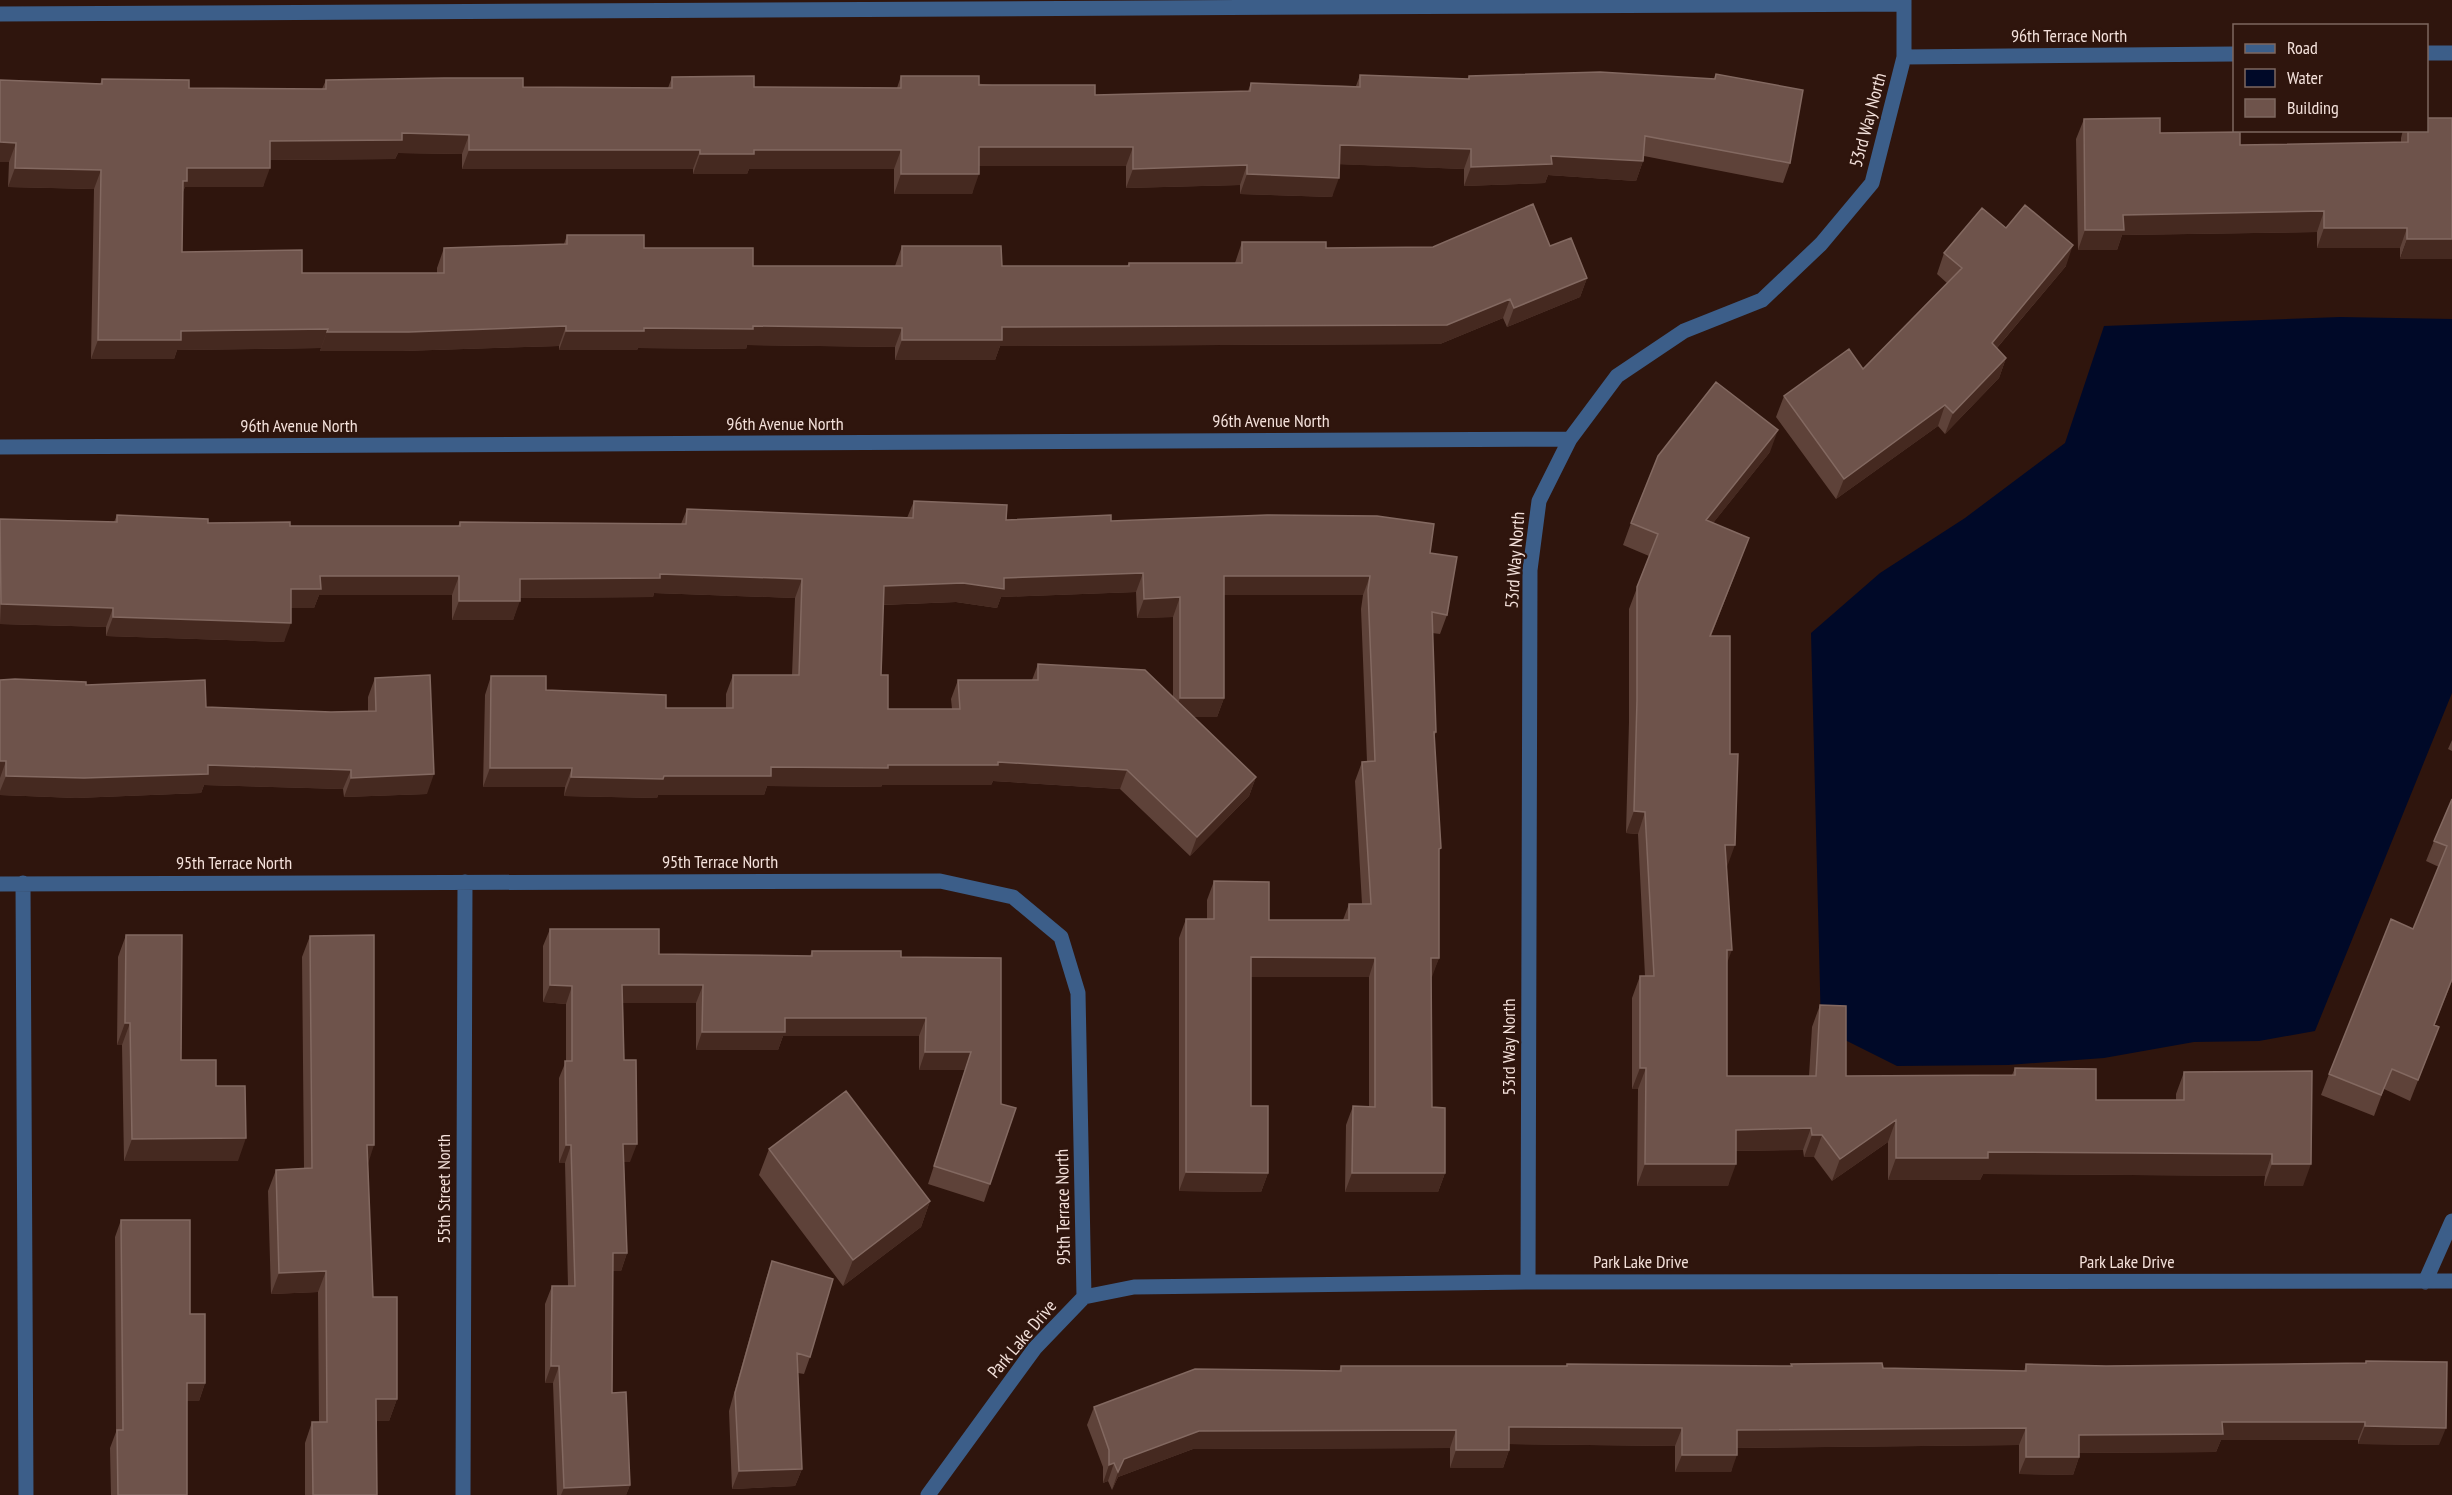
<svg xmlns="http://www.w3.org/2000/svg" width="2452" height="1495" font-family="'PT Sans Narrow',sans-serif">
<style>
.water{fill:#000928}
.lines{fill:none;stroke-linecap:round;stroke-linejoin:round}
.minor{stroke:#3c5e89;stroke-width:15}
.wall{fill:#5e4239;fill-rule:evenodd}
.shaded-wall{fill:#452920}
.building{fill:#6e534b;stroke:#836961;stroke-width:1.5}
.labels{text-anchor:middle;stroke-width:4.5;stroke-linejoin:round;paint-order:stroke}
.street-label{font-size:18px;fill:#f4e1db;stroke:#2f150d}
</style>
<rect width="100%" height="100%" fill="#2f150d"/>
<path class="water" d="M2340,317L2452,319V693L2315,1031L2259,1041L2194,1042L2104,1058L2008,1065L1897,1066L1821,1028L1811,633L1880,573L1965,518L2065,443L2104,326Z"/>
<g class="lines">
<path class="minor" d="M0,14L1904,4
M2426,53H2452
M1904,57L2234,54
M0,447L1570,439
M23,883L26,1495
M0,884L940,881L1013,897L1061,937L1078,993L1084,1297
M1528,1282L1530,570L1539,501L1570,439L1617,376L1684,331L1762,300L1821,244L1872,183L1904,57V0
M2425,1282L2452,1221
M463,1495L465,882
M928,1495L1035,1348L1084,1297L1134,1287L1528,1282L2452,1281"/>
</g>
<path class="wall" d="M1716,74L1790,163L1783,183L1644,156L1643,161L1636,181L1548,175L1545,183L1464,186V169L1339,164L1332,197L1240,194V185L1126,188V166H979L972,194H894V169H749L747,174H693V169H462V154L398,153L395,159L270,160L263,187H185L182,193V252L302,273H437V268L444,248L564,244L567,235L753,266H895L902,246L1002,266H1127L1129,263H1235L1242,242L1326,248L1550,246L1587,278L1580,297L1507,327L1503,318L1440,344L1000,346L995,360H895V347L747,345L746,349L638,348L637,350H559V346L402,351H320L321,348L177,350L174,359H91L94,189L8,187L9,162L0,80L100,84L102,79L189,88L322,89L326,80L523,87L668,88L672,77L754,87L897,88L901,76L1095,95L1248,91L1251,83L1356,86L1360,75L1468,79L1469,76L1714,79Z
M2452,118L2400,259V248H2317V232L2122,235L2117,250H2078L2076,139L2084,119L2160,133L2240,145L2401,142V138L2403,130H2427Z
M2006,228L2066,266L1997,348L2006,358L1999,378L1945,434L1938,426L1836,499L1776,417L1784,396L1863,369L1947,283L1937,274L1944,253Z
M1770,452L1713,523L1741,559L1711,636L1727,867V1076H1809L1812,1027L1820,1005L1846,1076L2012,1075L2015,1068L2096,1100H2176V1094L2184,1072L2312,1071L2303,1186H2264L2265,1176L1983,1174L1980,1180H1888V1142L1832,1181L1814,1157H1804L1803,1150L1736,1151L1728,1186H1637L1638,1089H1632V998L1640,976H1645L1638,834L1626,833L1629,722V609L1649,556L1623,545L1631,523Z
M914,501L1006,520L1111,521L1430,553L1447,615L1440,634L1432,633L1436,732L1434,737L1439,855V958L1431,977L1432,1107L1445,1173L1438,1192H1345L1346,1125L1353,1106L1369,1107V977H1251V1106L1268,1173L1261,1192L1179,1191V938L1186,919H1207V900L1214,881L1269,920H1343L1349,904H1362L1355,781L1362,762H1367L1361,609L1363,595H1224V698L1217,717H1193L1256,777L1249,796L1190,856L1120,789L993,781L991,785H882L881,787L767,786L764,795H658L657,798L564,796L565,787H483L485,695L491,676L546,690L666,708H726V694L733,675H792L795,598L654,593L653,597L520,598L513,620H452V595H319L314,608H291L284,642L106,636V627L0,624V519L114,522L117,515L208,523L290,526H458L460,522L681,524L687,509L907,518ZM1136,592L1137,618L1173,617V697L1038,664L1032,680H958L951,699L952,709H888L881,675L883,605L956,602L997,608L1001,597Z
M375,678L427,794L344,797L343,789L204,785L201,793L76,798L0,795V680L86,685L206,707L331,712L368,711V697Z
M2452,740V751L2448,749Z
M2452,799V981L2434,1025L2439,1027L2410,1101L2384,1089L2374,1116L2321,1095L2329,1074L2413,929L2439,867L2426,861L2434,841Z
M550,929L659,954L810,956L812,951L901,957L1001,958L990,1184L984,1202L928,1184L965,1070H919V1036H783L778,1050H696V1003H623L624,1060L630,1162H624L627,1253L621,1271H613L612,1393L630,1485L626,1495H557L553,1383H545V1304L552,1286H568L565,1163H559V1078L566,1061V1004L543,1002V946Z
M126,935L181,1060L216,1086L238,1161H124L122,1045H117L118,957Z
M310,936L368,1164L373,1297L397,1399L389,1421H376L377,1495H305V1443L312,1422H319L318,1292L271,1294L268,1191L276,1170L304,1168L302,957Z
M769,1149L930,1201L921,1227L843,1286L759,1175Z
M121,1220L190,1314L205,1383L199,1401H187V1495H111L110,1448L116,1432L115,1237Z
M772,1261L810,1357L804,1374L798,1373L802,1469L795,1486L732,1489L729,1411L766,1279Z
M2366,1361L2439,1445L2358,1444V1440H2221L2216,1452L2079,1453V1457L2073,1475L2019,1474V1445L1737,1448L1731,1472H1675V1446L1509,1444V1450L1503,1468H1450V1448L1193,1449L1118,1477L1112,1490L1108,1481L1103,1483V1467L1087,1425L1094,1407L1339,1371L1341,1366H1566L1567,1364L1791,1366V1364L1883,1368L2024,1371L2026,1364L2106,1366L2365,1363Z"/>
<path class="shaded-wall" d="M402,133L469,135L462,154L398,153L395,159L263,160L270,141Z
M0,142L16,143L9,162H0Z
M1340,145L1471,149L1464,169L1333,164Z
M979,147H1133L1126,166H972Z
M469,150H700L693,169H462Z
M754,150H901L894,169H749L747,174H693L700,154Z
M1551,156L1643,161L1636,181L1548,175L1545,183L1464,186L1471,167Z
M1247,165L1240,185L1126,188L1133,169Z
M15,168L101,170L94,189L8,187Z
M187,168H270L263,187H185L180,200H176Z
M901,174H979L972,194H894Z
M1247,174L1339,178L1332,197L1240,194Z
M2324,211L2317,232L2122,235L2117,250H2078L2085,230L2123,215Z
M2324,228H2407L2400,248H2317Z
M2407,239H2452V259H2400Z
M2073,245L2066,266L1984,363L1992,343Z
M1587,278L1580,297L1507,327L1514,308Z
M1510,299L1503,318L1440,344L1000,346L995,360H895L902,340L1002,327Z
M566,326L559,346L402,351H320L327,332Z
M753,326L902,328L895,347L747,345L746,349L638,348L637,350H559L566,331Z
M328,329L321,348L177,350L174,359H91L98,340L181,331Z
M2006,358L1999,378L1945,434L1953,413Z
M1945,405L1938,426L1836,499L1844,479Z
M1778,430L1770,452L1698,542L1706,520Z
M1749,538L1741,559L1702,658L1710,636Z
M1143,573L1136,592L1001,597L997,608L956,602L877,605L884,586L1004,578Z
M660,574L802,579L795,598L654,593L653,597L513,598L520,579Z
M320,576H459L452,595H319L314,608H284L291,589Z
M1224,576H1370L1363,595H1217Z
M1180,597L1173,617L1137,618L1144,599Z
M459,601H520L513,620H452Z
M1,604L113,608L106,627L0,624Z
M113,617L291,623L284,642L106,636Z
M1180,698H1224L1217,717H1173Z
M0,761H6L0,778Z
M998,762L1127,770L1120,789L993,781L991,785H882L881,787L767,786L764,795H658L657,798L564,796L571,777L664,776L771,767L888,765Z
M208,765L351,770L343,789L204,785L201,793L76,798L0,795V791L6,776Z
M490,768H572L565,787H483Z
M434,774L427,794L344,797L351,778Z
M1256,777L1249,796L1190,856L1197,837Z
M1634,811L1645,812L1638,834L1626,833Z
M1725,845H1735L1727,867Z
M1727,950H1732L1724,971Z
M1251,957L1375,958L1369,977H1244Z
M1431,958H1439L1432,977H1424Z
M2452,979V981L2426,1046L2434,1025Z
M550,985L572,986L566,1004L543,1002Z
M622,985H703L696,1003H616Z
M785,1018H926L919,1036H783L778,1050H696L702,1032Z
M125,1023H130L122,1045H117Z
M925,1052H971L965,1070H919Z
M1640,1068H1646L1638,1089H1632Z
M1896,1120L1888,1142L1832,1181L1840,1159Z
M1811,1128L1803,1150L1728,1151L1736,1130Z
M1812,1135H1822L1814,1157H1804Z
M246,1138L238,1161H124L132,1139Z
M623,1144H637L630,1162H617Z
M367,1145H374L367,1167Z
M566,1145H571L565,1163H559Z
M1988,1152L2272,1154L2265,1176L1983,1174L1980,1180H1888L1896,1158Z
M1645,1164H1736L1728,1186H1637Z
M2272,1164H2311L2303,1186H2264Z
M1186,1172L1268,1173L1261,1192L1179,1191Z
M1352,1173H1445L1438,1192H1345Z
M930,1201L921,1227L843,1286L853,1260Z
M613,1253H627L621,1271H606Z
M326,1271L318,1292L271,1294L279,1273Z
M551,1366H559L553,1383H545Z
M187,1383H205L199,1401H180Z
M376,1399H397L389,1421H368Z
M2222,1422H2365L2358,1440H2221L2216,1452L2073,1453L2079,1435Z
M2365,1426L2446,1428L2439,1445L2358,1444Z
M1509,1427L1682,1428L1675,1446L1503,1444Z
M2026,1428L2019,1445L1731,1448L1737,1430Z
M1456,1430L1450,1448L1193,1449L1118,1477L1112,1490L1118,1472L1124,1459L1199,1431Z
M1456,1450H1509L1503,1468H1450Z
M1682,1455H1737L1731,1472H1675Z
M2026,1457H2079L2073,1475L2019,1474Z
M1114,1463L1108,1481L1103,1483L1109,1465Z
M802,1469L795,1486L732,1489L739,1471Z
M630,1485L626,1495H561L564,1488Z"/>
<path class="building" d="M1600,72L1715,79L1716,74L1803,90L1790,163L1645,136L1643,161L1551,156L1552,164L1471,167V149L1340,145L1339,178L1247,174V165L1133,169V147H979V174H901V150H754V154H700V150H469V135L402,133V140L270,141V168H187V181H183L182,252L302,250V273H444V248L567,244V235H644V248H753V266H902V246H1001L1002,266H1129V263H1242V242H1326V248L1433,247L1533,204L1550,246L1571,238L1587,278L1514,308L1510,299L1447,325L1002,327V340H902V328L753,326V329L644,328V331H566V326L409,332H327L328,329L181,331V340H98L101,170L15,168L16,143L0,142V80L102,84V79L189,80V88L326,89V80L444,78H523V87L672,88V77L754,76V87L901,88V76H979V85H1095V95L1250,91L1251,83L1360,87V75L1469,79V76Z
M2160,118V133L2240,132V145L2408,142V130H2427V118H2452V239H2407V228H2324V211L2123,215L2124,230H2085L2084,119Z
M2025,205L2073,245L1992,343L2006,358L1953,413L1945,405L1844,479L1784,396L1849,349L1863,369L1962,268L1944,253L1982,208L2006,228Z
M1716,382L1778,430L1706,520L1749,538L1710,636H1730V754H1738L1735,845H1725L1732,950H1727V1076H1816L1820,1005L1846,1006V1076L2015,1075V1068L2096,1069V1100H2184V1072L2312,1071L2311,1164H2272V1154L1988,1152V1158H1896V1120L1840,1159L1822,1135H1812L1811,1128L1736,1130V1164H1645L1646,1068H1640V976H1654L1645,812L1634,811L1637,700V587L1658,534L1631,523L1658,456Z
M914,501L1007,505L1006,520L1111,515V521L1267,515L1377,516L1434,524L1430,553L1457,557L1447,615L1432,612L1436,732H1434L1441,848L1439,849V958H1431L1432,1107L1445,1108V1173H1352L1353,1106L1375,1107V958L1251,957V1106H1268V1173L1186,1172V919H1214V881L1269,882V920H1349V904H1371L1362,762L1375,761L1368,590L1370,576H1224V698H1180V597L1144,599L1143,573L1004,578V589L963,583L884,586L881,675H888V709H960L958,680H1038V664L1145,670L1256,777L1197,837L1127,770L998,762V765H888V768L771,767V776H664L663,779L571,777L572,768H490L491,676H546V690L666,695V708H733V675H799L802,579L660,574V578L520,579V601H459V576H320L321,589H291V623L113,617V608L1,604L0,519L117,522V515L208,519V523L290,522V526H460V522L686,524L687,509L913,518Z
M430,675L434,774L351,778V770L208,765V774L84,778L6,776V761H0V680L15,679L86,682V685L205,680L206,707L331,712L376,711L375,678Z
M2452,799V979L2434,1025L2439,1027L2418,1080L2392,1069L2381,1095L2329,1074L2391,919L2413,929L2447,846L2434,841Z
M550,929H659V954L812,956V951H901V957L1001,958V1104L1016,1108L990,1184L934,1166L971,1052H925L926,1018H785V1032H702L703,985H622L624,1060H636L637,1144H623L627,1253H613L612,1393L626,1392L630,1485L564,1488L559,1366H551L552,1286H575L571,1145H566L565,1061H572V986L550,985Z
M126,935H182L181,1060H216V1086H245L246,1138L132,1139L130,1023H125Z
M374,935V1145H367L373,1297H397V1399H376L377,1495H313L312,1422H327L326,1271L279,1273L276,1170L312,1168L310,936Z
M846,1091L930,1201L853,1260L769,1149Z
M121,1220H190V1314H205V1383H187V1495H118L117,1430H123Z
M772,1261L833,1279L810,1357L797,1353L802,1469L739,1471L735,1393Z
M2366,1361L2447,1362L2446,1428L2365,1426V1422H2222L2223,1434L2079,1435V1457H2026V1428L1737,1430V1455H1682V1428L1509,1427V1450H1456V1430L1199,1431L1124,1459L1118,1472L1114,1463L1109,1465V1450L1094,1407L1195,1369L1341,1371V1366H1567V1364L1792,1366L1791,1364L1882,1363L1883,1368L2026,1371V1364L2106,1366L2366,1363Z"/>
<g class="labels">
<g class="street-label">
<text x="2069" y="42">96th Terrace North</text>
<text transform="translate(1868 120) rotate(-75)" y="6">53rd Way North</text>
<text x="1271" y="427">96th Avenue North</text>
<text x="785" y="430">96th Avenue North</text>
<text x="299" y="432">96th Avenue North</text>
<text transform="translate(1515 560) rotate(-86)" y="6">53rd Way North</text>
<text x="720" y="868">95th Terrace North</text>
<text x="234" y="869">95th Terrace North</text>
<text transform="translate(1509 1047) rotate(-90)" y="6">53rd Way North</text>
<text transform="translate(444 1189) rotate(-90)" y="6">55th Street North</text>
<text transform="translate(1063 1207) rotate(-91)" y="6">95th Terrace North</text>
<text x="1641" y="1268">Park Lake Drive</text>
<text x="2127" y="1268">Park Lake Drive</text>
<text transform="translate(1022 1339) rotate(-50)" y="6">Park Lake Drive</text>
</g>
</g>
<rect x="2233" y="24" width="195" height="108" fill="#2f150d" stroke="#7e675f" stroke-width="1.5"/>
<rect x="2245" y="44" width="30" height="9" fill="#3c5e89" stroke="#7e675f" stroke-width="1.5"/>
<text x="2287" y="54" font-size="18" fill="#f4e1db">Road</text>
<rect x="2245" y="69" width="30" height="18" fill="#000928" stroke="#7e675f" stroke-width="1.5"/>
<text x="2287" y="84" font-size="18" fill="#f4e1db">Water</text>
<rect x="2245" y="99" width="30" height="18" fill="#6e534b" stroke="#7e675f" stroke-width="1.5"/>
<text x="2287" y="114" font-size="18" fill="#f4e1db">Building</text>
</svg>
